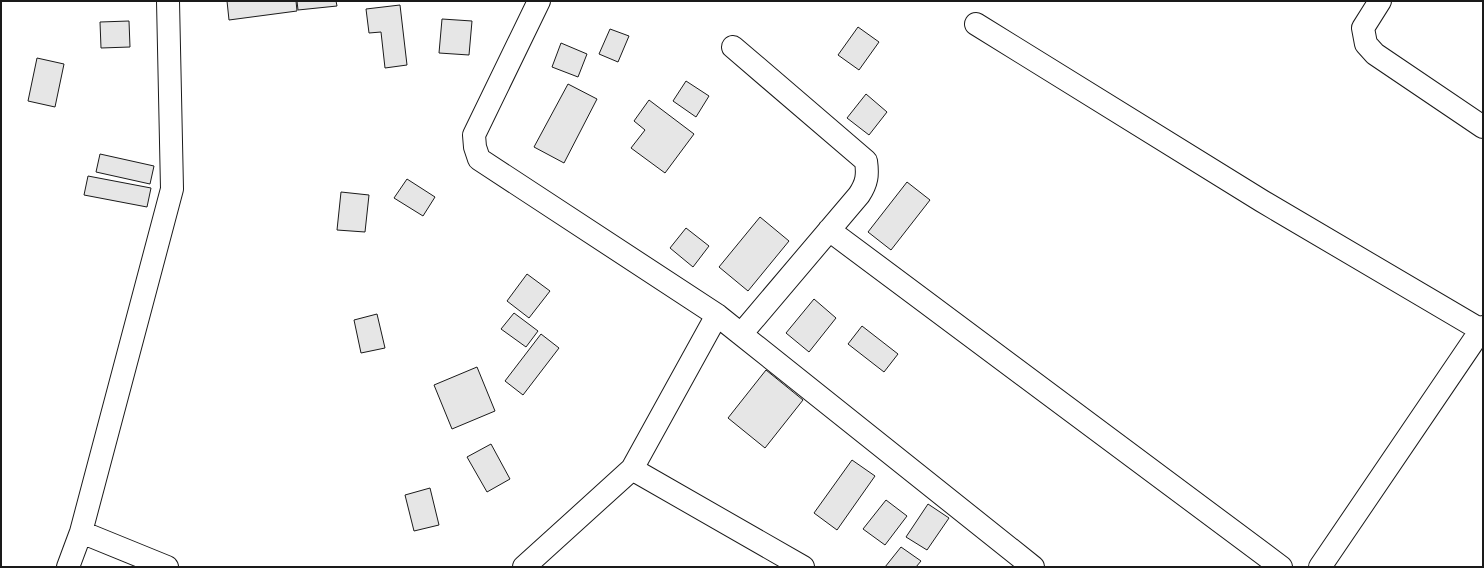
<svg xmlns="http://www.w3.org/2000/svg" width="1484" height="568" font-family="'Open Sans',sans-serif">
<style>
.building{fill:#e6e6e6;stroke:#1a1a1a}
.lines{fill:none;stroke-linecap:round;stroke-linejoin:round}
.minor-casing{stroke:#1a1a1a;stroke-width:24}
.minor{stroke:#fff;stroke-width:22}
</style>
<rect width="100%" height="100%" fill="#fff"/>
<path class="building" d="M227,1H296L297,11L229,20Z
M297,1H336L337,6L298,10Z
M400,5L407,65L385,68L381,32L369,33L366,9Z
M442,19L472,21L469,55L439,53Z
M129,21L130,47L101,48L100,22Z
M858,27L879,42L859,70L838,55Z
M610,29L629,36L618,62L599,54Z
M561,43L587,54L578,77L552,67Z
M37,58L64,64L55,107L28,101Z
M686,81L709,96L696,117L673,101Z
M568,84L597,99L564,163L534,147Z
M866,94L887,112L869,135L847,118Z
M649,100L694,134L665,173L631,148L645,130L634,121Z
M100,154L154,166L150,184L96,172Z
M88,176L151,188L147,207L84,195Z
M407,179L435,197L423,216L394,198Z
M907,182L930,200L891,250L868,232Z
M341,192L369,195L365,232L337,230Z
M760,217L789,241L748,291L719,267Z
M686,228L709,246L693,267L670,248Z
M527,274L550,291L529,318L507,301Z
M814,299L836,318L809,352L786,333Z
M514,313L538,331L526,347L501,329Z
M377,314L385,348L361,353L354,320Z
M862,326L898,354L884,372L848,344Z
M541,334L559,348L523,395L505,381Z
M477,367L495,411L452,429L434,385Z
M766,370L803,400L765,448L728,418Z
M491,444L510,479L487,492L467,457Z
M852,460L875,476L837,530L814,513Z
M430,488L439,525L414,531L405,495Z
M886,500L907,516L885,545L863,529Z
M928,504L949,518L927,550L906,537Z
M901,547L921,561L916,567H885Z"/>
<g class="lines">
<defs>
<path id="minor" d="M539,1L474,135L475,147L479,159L717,315
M1380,1L1363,28L1366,44L1375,54L1483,127
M976,24L1262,201L1481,330
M733,47L866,161C868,175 867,183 859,195L742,333
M829,230L1281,567
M632,469L803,567
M81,532L167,567
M68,567L81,532L172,189L168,1
M524,567L632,469L717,315L1033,567
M1320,567L1483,327"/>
</defs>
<use href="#minor" class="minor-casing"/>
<use href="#minor" class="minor"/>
</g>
<rect width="1484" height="568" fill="none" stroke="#1a1a1a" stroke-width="4"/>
</svg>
